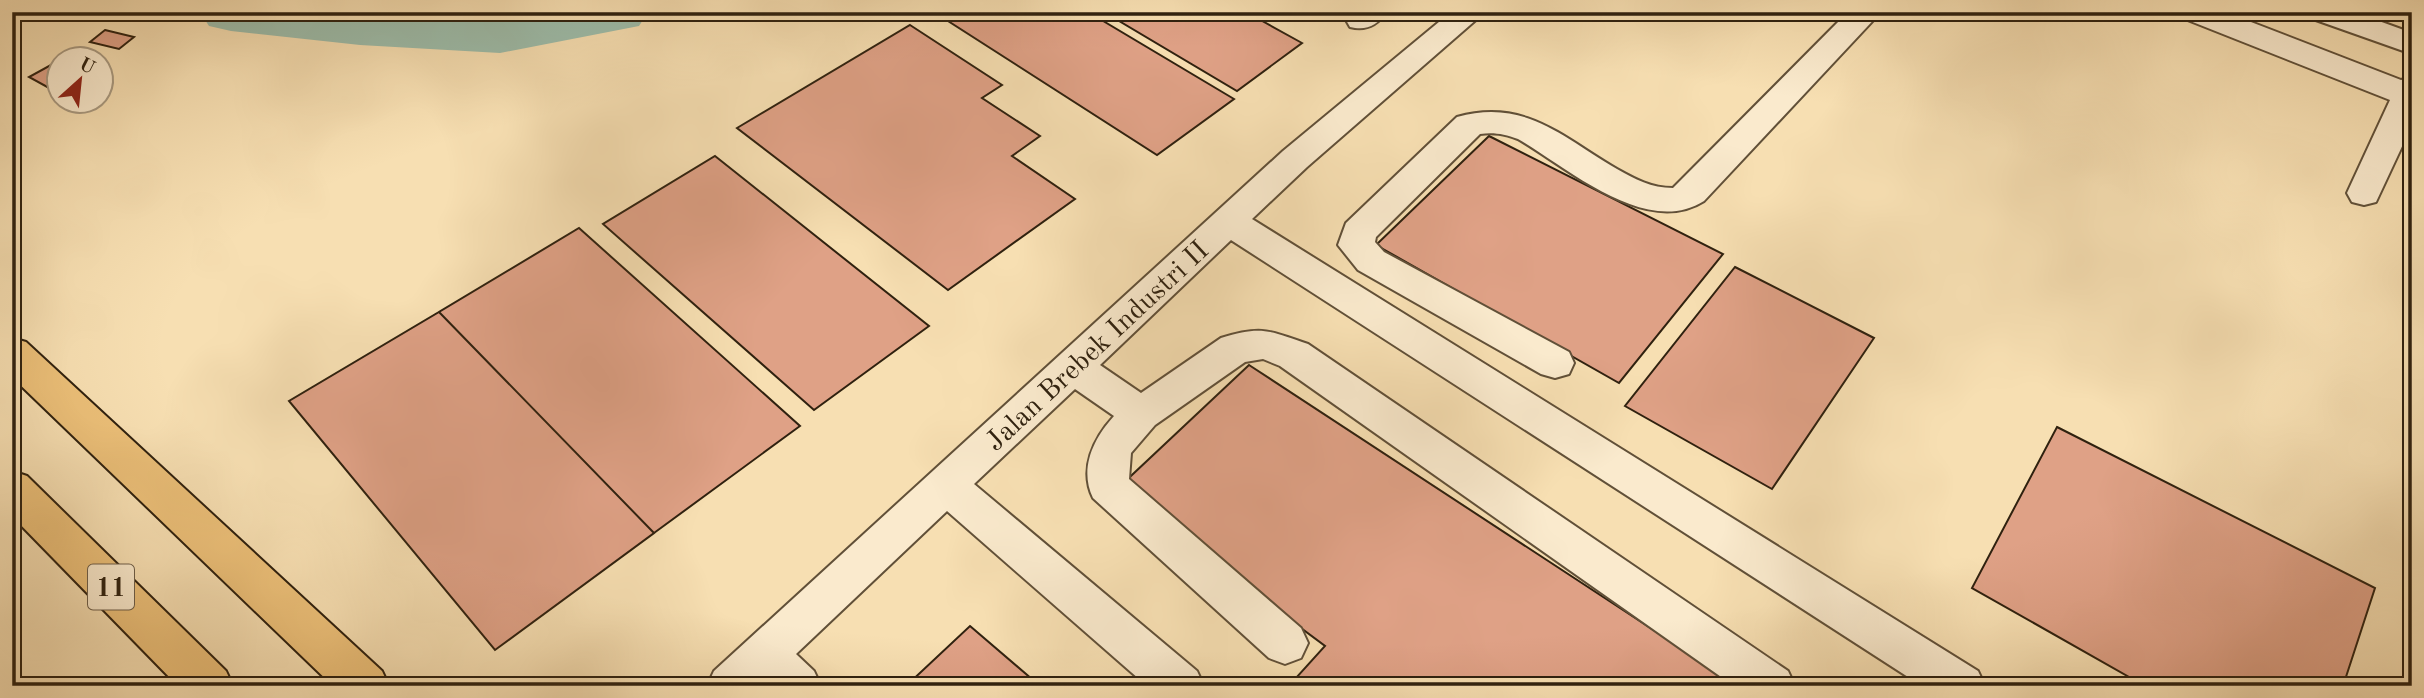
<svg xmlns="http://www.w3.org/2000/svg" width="2424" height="698" font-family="'Old Standard TT',serif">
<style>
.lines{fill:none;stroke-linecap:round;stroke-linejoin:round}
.river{fill:#9dbdab;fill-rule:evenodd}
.building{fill:#dfa186;stroke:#2f210f;stroke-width:2}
.minor-casing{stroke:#615038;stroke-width:4}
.highway-casing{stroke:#2f210f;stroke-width:4}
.minor{fill:#faeacd;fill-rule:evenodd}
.highway{fill:#ecc079;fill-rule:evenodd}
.labels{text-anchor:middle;stroke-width:7;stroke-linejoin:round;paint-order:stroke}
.shield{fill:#faeacd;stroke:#6c5d48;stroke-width:2}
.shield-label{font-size:26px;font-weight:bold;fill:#2f210f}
.street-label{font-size:28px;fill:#2f210f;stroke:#faeacd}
</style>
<rect width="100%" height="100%" fill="#f7dfb2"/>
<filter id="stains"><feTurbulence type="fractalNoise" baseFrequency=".00286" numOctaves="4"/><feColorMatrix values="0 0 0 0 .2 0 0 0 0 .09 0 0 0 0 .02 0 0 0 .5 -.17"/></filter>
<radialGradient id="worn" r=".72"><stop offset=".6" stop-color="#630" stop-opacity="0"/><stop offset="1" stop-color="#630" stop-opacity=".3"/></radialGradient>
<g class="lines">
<path class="river" d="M200,12H648L639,26L500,53L360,45L231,31L209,26Z"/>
</g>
<path class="building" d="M934,12H1088L1234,99L1157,155Z
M1104,12H1246L1302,43L1237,91Z
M910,25L1002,85L982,98L1040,136L1012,156L1075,199L948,290L737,128Z
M105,30L134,37L119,49L90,42Z
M73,52L88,60H60Z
M60,60V94L29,77Z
M1489,136L1723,254L1619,383L1376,245Z
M715,156L929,326L814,410L603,224Z
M579,228L800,426L654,533L439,312Z
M1735,267L1874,338L1772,489L1625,406Z
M439,312L654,533L495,650L289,401Z
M1249,365L1739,686H1304L1295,679L1325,646L1116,490Z
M2057,427L2375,588L2343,686H2145L1972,588Z
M970,626L1040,686H906Z"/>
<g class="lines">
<defs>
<path id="minor" d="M1351,12H1386C1377,26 1366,31 1350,27L1346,20Z
M1451,12H1485L1307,167L1252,219L1978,671L1985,686H1922L1231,240L1100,365L1141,393L1221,338C1262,325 1270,331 1308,344L1788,671L1795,686H1734L1280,366L1263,359L1245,362L1155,425L1131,453L1129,479L1301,628L1308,643L1301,658L1285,664L1269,658L1093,498C1079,469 1093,439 1114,416L1075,389L974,484L1197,671L1204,686H1147L947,511L796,654L814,671L821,686H707L714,671L1283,151Z
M1848,12H1881L1704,201C1646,238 1568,168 1518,139C1504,134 1494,132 1480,134L1376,237L1375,242L1384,252L1569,352L1574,363L1569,374L1555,378L1541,374L1358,270L1338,245L1346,223L1457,117C1525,98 1562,137 1617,169C1635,179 1651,188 1673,188Z
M2181,12H2225L2401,80L2412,77V125L2376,202L2364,205L2352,202L2347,193L2390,100L2185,19Z
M2309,12H2354L2412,33V54L2313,19Z"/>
<path id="highway" d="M12,338L26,342L382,671L389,686H333L12,377Z
M12,471L27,476L226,671L233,686H178L12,516Z"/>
</defs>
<use href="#minor" class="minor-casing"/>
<use href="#highway" class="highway-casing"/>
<use href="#minor" class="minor"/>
<use href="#highway" class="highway"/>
</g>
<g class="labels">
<rect class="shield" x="88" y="564.5" width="46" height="45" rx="5"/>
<g class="shield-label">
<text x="111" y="596">11</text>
</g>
<g class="street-label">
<text transform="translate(1096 345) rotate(-43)" y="10">Jalan Brebek Industri II</text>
</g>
</g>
<rect width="2424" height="698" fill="none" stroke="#f7dfb2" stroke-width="42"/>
<rect x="14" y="14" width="2396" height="670" fill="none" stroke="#2f210f" stroke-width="3.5"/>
<rect x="21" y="21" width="2382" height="656" fill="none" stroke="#2f210f" stroke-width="2"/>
<g transform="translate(80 80) rotate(27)"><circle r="33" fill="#faeacd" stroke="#a99a81" stroke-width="2"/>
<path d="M0-5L12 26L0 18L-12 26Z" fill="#8f2418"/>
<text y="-10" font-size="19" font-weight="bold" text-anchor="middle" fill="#2f210f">U</text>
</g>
<rect width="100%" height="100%" filter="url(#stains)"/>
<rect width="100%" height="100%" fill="url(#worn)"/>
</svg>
